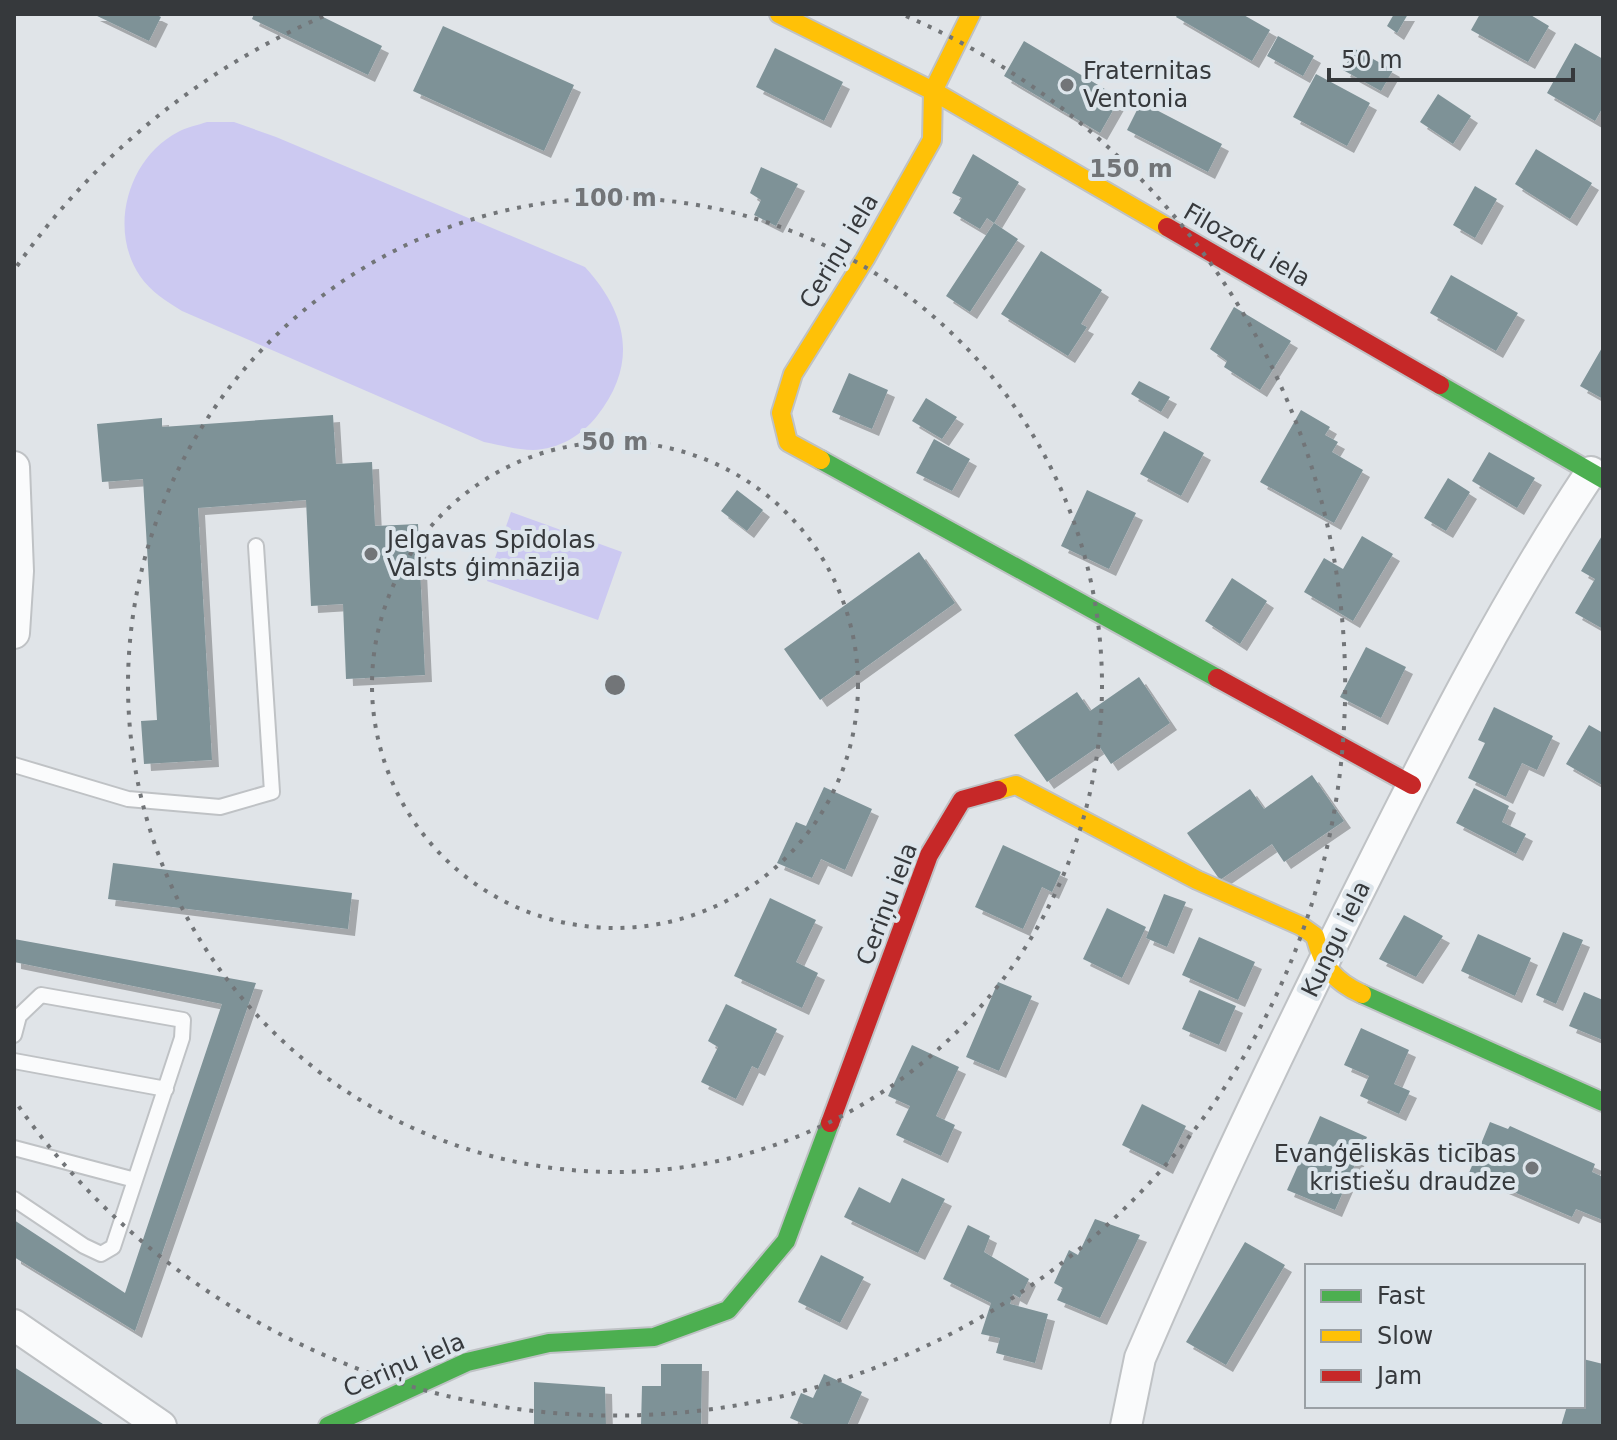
<svg xmlns="http://www.w3.org/2000/svg" width="1617" height="1440" font-family="'DejaVu Sans',sans-serif">
<style>
.green{fill:#ccc9f1}
.building{fill:#7e9297;filter:url(#shadow)}
.lines{fill:none;stroke-linecap:round;stroke-linejoin:round}
.lane-casing{stroke:#bfc2c5;stroke-width:18}
.street-casing{stroke:#bfc2c5;stroke-width:34}
.fast-casing{stroke:#bfc2c5;stroke-width:22}
.slow-casing{stroke:#bfc2c5;stroke-width:22}
.jam-casing{stroke:#bfc2c5;stroke-width:22}
.lane{stroke:#fafbfc;stroke-width:14}
.street{stroke:#fafbfc;stroke-width:30}
.fast{stroke:#4caf50;stroke-width:18}
.slow{stroke:#ffc107;stroke-width:18}
.jam{stroke:#c62828;stroke-width:18}
.ring{fill:none;stroke:#727578;stroke-width:4;stroke-dasharray:4 8}
.poi-dot{fill:#727578;stroke:#dde5eb;stroke-width:3}
.labels{text-anchor:middle;stroke-width:8;stroke-linejoin:round;paint-order:stroke}
.poi-label{font-size:24px;fill:#36393c;stroke:#dde5eb;text-anchor:start}
.street-label{font-size:24px;fill:#36393c;stroke:#dde5eb}
.centre{fill:#727578;stroke:#dde5eb;stroke-width:4}
.ring-label{font-size:24px;text-anchor:middle;font-weight:bold;fill:#727578;stroke:#dde5eb;stroke-width:8;stroke-linejoin:round;paint-order:stroke}
</style>
<defs>
<filter id="shadow"><feDropShadow dx="7" dy="7" stdDeviation="0" flood-color="#0004"/></filter>
</defs>
<rect width="100%" height="100%" fill="#e0e4e8"/>
<path class="green" d="M207,122H234L276,137L585,267C628,314 638,364 597,416C581,436 559,449 533,450C517,450 500,445 484,442L182,311C166,301 151,292 140,276C108,229 128,158 178,132C187,127 198,125 207,122Z
M511,512L622,552L598,620L487,581Z"/>
<path class="building" d="M93,14H155L161,17L149,41Z
M254,14H317L382,46L368,75L252,19Z
M1178,14H1242L1270,30L1252,61L1176,17Z
M1394,14H1408L1397,33L1387,26Z
M1480,14H1529L1549,26L1528,62L1471,30Z
M443,26L574,85L544,151L413,91Z
M1278,36L1314,56L1303,76L1267,56Z
M1024,41L1120,98L1100,133L1004,76Z
M1575,43L1603,59V107L1595,121L1547,93Z
M775,48L843,82L824,121L756,87Z
M1355,49L1393,70L1381,91L1343,70Z
M1316,74L1370,103L1347,146L1293,117Z
M1438,94L1471,116L1453,144L1420,122Z
M1141,102L1222,144L1208,172L1127,130Z
M1536,149L1592,183L1570,219L1515,184Z
M973,154L1019,182L994,223L987,218L980,229L953,213L962,198L952,193Z
M761,167L798,184L776,226L754,215L761,200L750,193Z
M1475,186L1497,199L1475,238L1453,225Z
M994,223L1018,239L970,312L946,296Z
M1041,251L1102,290L1081,324L1087,327L1068,356L1001,314Z
M1451,275L1518,313L1496,351L1430,313Z
M1234,307L1291,341L1260,390L1224,367L1227,361L1210,349Z
M1603,346V399L1580,386Z
M849,373L888,390L872,429L832,412Z
M1139,381L1170,397L1161,412L1131,394Z
M926,398L957,417L942,439L912,421Z
M1301,410L1330,427L1325,435L1338,442L1332,452L1363,470L1334,523L1260,482Z
M333,415L336,464L372,462L375,526L418,524L425,675L346,679L343,604L311,606L306,500L198,508L212,760L144,764L141,721L157,720L143,479L102,482L97,424L162,418V427Z
M1164,431L1204,453L1181,496L1140,474Z
M934,439L970,459L952,491L916,473Z
M1489,452L1535,478L1517,508L1472,481Z
M1448,478L1470,492L1446,531L1424,518Z
M737,490L763,510L747,531L721,511Z
M1087,490L1136,513L1109,569L1061,546Z
M1603,534V629L1575,613L1595,579L1581,571Z
M1362,536L1393,554L1353,621L1304,592L1324,558L1343,569Z
M919,552L955,603L820,700L784,649Z
M1232,578L1267,601L1240,644L1205,621Z
M1366,647L1406,667L1381,718L1340,697Z
M1139,677L1170,723L1111,764L1099,746L1047,782L1014,735L1077,692L1090,711Z
M1494,707L1553,736L1537,770L1522,763L1506,797L1468,778L1485,743L1478,740Z
M1589,725L1603,733L1602,785L1566,764Z
M1312,775L1344,821L1284,862L1272,844L1220,880L1187,833L1250,789L1264,809Z
M824,787L872,809L845,870L821,859L812,878L777,863L796,822L806,826Z
M1474,788L1509,806L1502,822L1526,834L1516,854L1456,823Z
M1003,845L1061,872L1052,892L1042,887L1023,929L975,907Z
M113,863L352,893L348,929L108,899Z
M1164,894L1186,902L1167,947L1146,938Z
M770,898L816,920L796,962L818,973L802,1008L734,976Z
M1107,908L1146,927L1122,978L1083,959Z
M1404,915L1443,936L1416,977L1379,959Z
M1563,932L1583,940L1556,1004L1536,995Z
M1478,934L1531,958L1515,996L1461,971Z
M1199,937L1255,962L1238,1000L1182,975Z
M14,939L256,983L135,1331L14,1257V1220L125,1293L222,1004L14,962Z
M998,982L1032,996L999,1071L966,1057Z
M1199,990L1236,1006L1219,1045L1182,1029Z
M1584,992L1603,1000V1040L1569,1026Z
M726,1004L777,1029L758,1069L752,1066L736,1099L701,1082L718,1047L708,1041Z
M1361,1028L1409,1050L1394,1084L1410,1091L1399,1114L1360,1096L1369,1076L1344,1065Z
M912,1045L959,1067L936,1116L955,1125L941,1156L896,1135L910,1106L888,1096Z
M1142,1104L1186,1126L1166,1167L1122,1145Z
M1320,1116L1367,1137L1335,1210L1287,1190Z
M1490,1122L1508,1129L1510,1126L1595,1164L1592,1172L1603,1177V1220L1576,1209L1572,1217L1469,1173Z
M902,1178L945,1199L918,1253L844,1217L859,1187L890,1203Z
M1095,1219L1140,1235L1100,1318L1057,1300L1063,1288L1054,1283L1069,1250L1078,1255Z
M968,1225L990,1236L984,1252L1029,1279L1020,1298L1013,1294L1010,1304L1048,1314L1035,1363L996,1353L1000,1338L981,1334L991,1303L943,1279Z
M1245,1242L1285,1265L1226,1365L1186,1342Z
M821,1255L864,1277L840,1323L798,1302Z
M1583,1359L1603,1364V1426H1561L1567,1406H1583Z
M661,1364H702L701,1426H641L642,1386H661Z
M14,1367L106,1426H14Z
M824,1374L862,1392L847,1426H808L790,1418L801,1393L813,1398Z
M534,1382L605,1387L606,1426H534Z"/>
<g class="lines">
<defs>
<path id="lane" d="M14,765L128,799L220,807L272,792L256,546
M14,1035L19,1016L41,995L183,1020L182,1038L113,1247L101,1254L84,1246L14,1199
M14,1061L166,1089
M14,1148L135,1180"/>
<path id="street" d="M14,467L18,571L14,633
M14,1325L161,1426
M1126,1426L1140,1358C1210,1195 1287,1034 1367,875C1436,737 1505,601 1591,472"/>
<path id="fast" d="M1440,385L1603,479
M821,460L1217,678
M1362,994L1603,1102
M328,1426L467,1362L549,1343L654,1337L728,1310L786,1241L830,1123"/>
<path id="slow" d="M779,14L933,91L1167,227
M821,460L788,442L781,413L793,374L865,259L932,140L933,91L971,14
M998,790L1016,785L1197,880L1301,926L1315,936C1323,966 1333,981 1362,994"/>
<path id="jam" d="M1167,227L1440,385
M1217,678L1412,785
M830,1123L929,855L962,800L998,790"/>
</defs>
<use href="#lane" class="lane-casing"/>
<use href="#street" class="street-casing"/>
<use href="#fast" class="fast-casing"/>
<use href="#slow" class="slow-casing"/>
<use href="#jam" class="jam-casing"/>
<use href="#lane" class="lane"/>
<use href="#street" class="street"/>
<use href="#fast" class="fast"/>
<use href="#slow" class="slow"/>
<use href="#jam" class="jam"/>
</g>
<g class="ring">
<circle cx="615" cy="685" r="243"/>
<circle cx="615" cy="685" r="487"/>
<path d="M17 266A730 730 0 0 1 324 16M906 16A730 730 0 1 1 17 1104"/>
</g>
<g class="poi-dot">
<circle cx="1067" cy="85" r="8"/>
<circle cx="371" cy="554" r="8"/>
<circle cx="1532" cy="1168" r="8"/>
</g>
<g class="labels">
<g class="poi-label">
<text x="1083" y="79">Fraternitas<tspan x="1083" dy="28">Ventonia</tspan></text>
<text x="387" y="548">Jelgavas Spīdolas<tspan x="387" dy="28">Valsts ģimnāzija</tspan></text>
<text x="1516" y="1162" text-anchor="end">Evanģēliskās ticības<tspan x="1516" dy="28">kristiešu draudze</tspan></text>
</g>
<g class="street-label">
<text transform="translate(1247 245) rotate(30)" y="8">Filozofu iela</text>
<text transform="translate(839 251) rotate(-59)" y="8">Ceriņu iela</text>
<text transform="translate(887 904) rotate(-69)" y="8">Ceriņu iela</text>
<text transform="translate(1336 939) rotate(-64)" y="8">Kungu iela</text>
<text transform="translate(404 1365) rotate(-23)" y="8">Ceriņu iela</text>
</g>
</g>
<circle cx="615" cy="685" r="12" class="centre"/>
<g class="ring-label">
<text x="1131" y="177">150 m</text>
<text x="615" y="206">100 m</text>
<text x="615" y="450">50 m</text>
</g>
<rect width="1617" height="1440" fill="none" stroke="#36393c" stroke-width="32"/>
<rect x="1305" y="1264" width="280" height="144" fill="#dde5eb" stroke="#9aa0a5" stroke-width="2"/>
<rect x="1321" y="1290" width="40" height="12" fill="#4caf50" stroke="#9aa0a5" stroke-width="2"/>
<text x="1377" y="1304" font-size="24" fill="#36393c">Fast</text>
<rect x="1321" y="1330" width="40" height="12" fill="#ffc107" stroke="#9aa0a5" stroke-width="2"/>
<text x="1377" y="1344" font-size="24" fill="#36393c">Slow</text>
<rect x="1321" y="1370" width="40" height="12" fill="#c62828" stroke="#9aa0a5" stroke-width="2"/>
<text x="1377" y="1384" font-size="24" fill="#36393c">Jam</text>
<path d="M1329 68v12h244v-12" fill="none" stroke="#36393c" stroke-width="4"/>
<text x="1341" y="68" font-size="24" fill="#36393c" stroke="#dde5eb" stroke-width="6" paint-order="stroke">50 m</text>
</svg>
